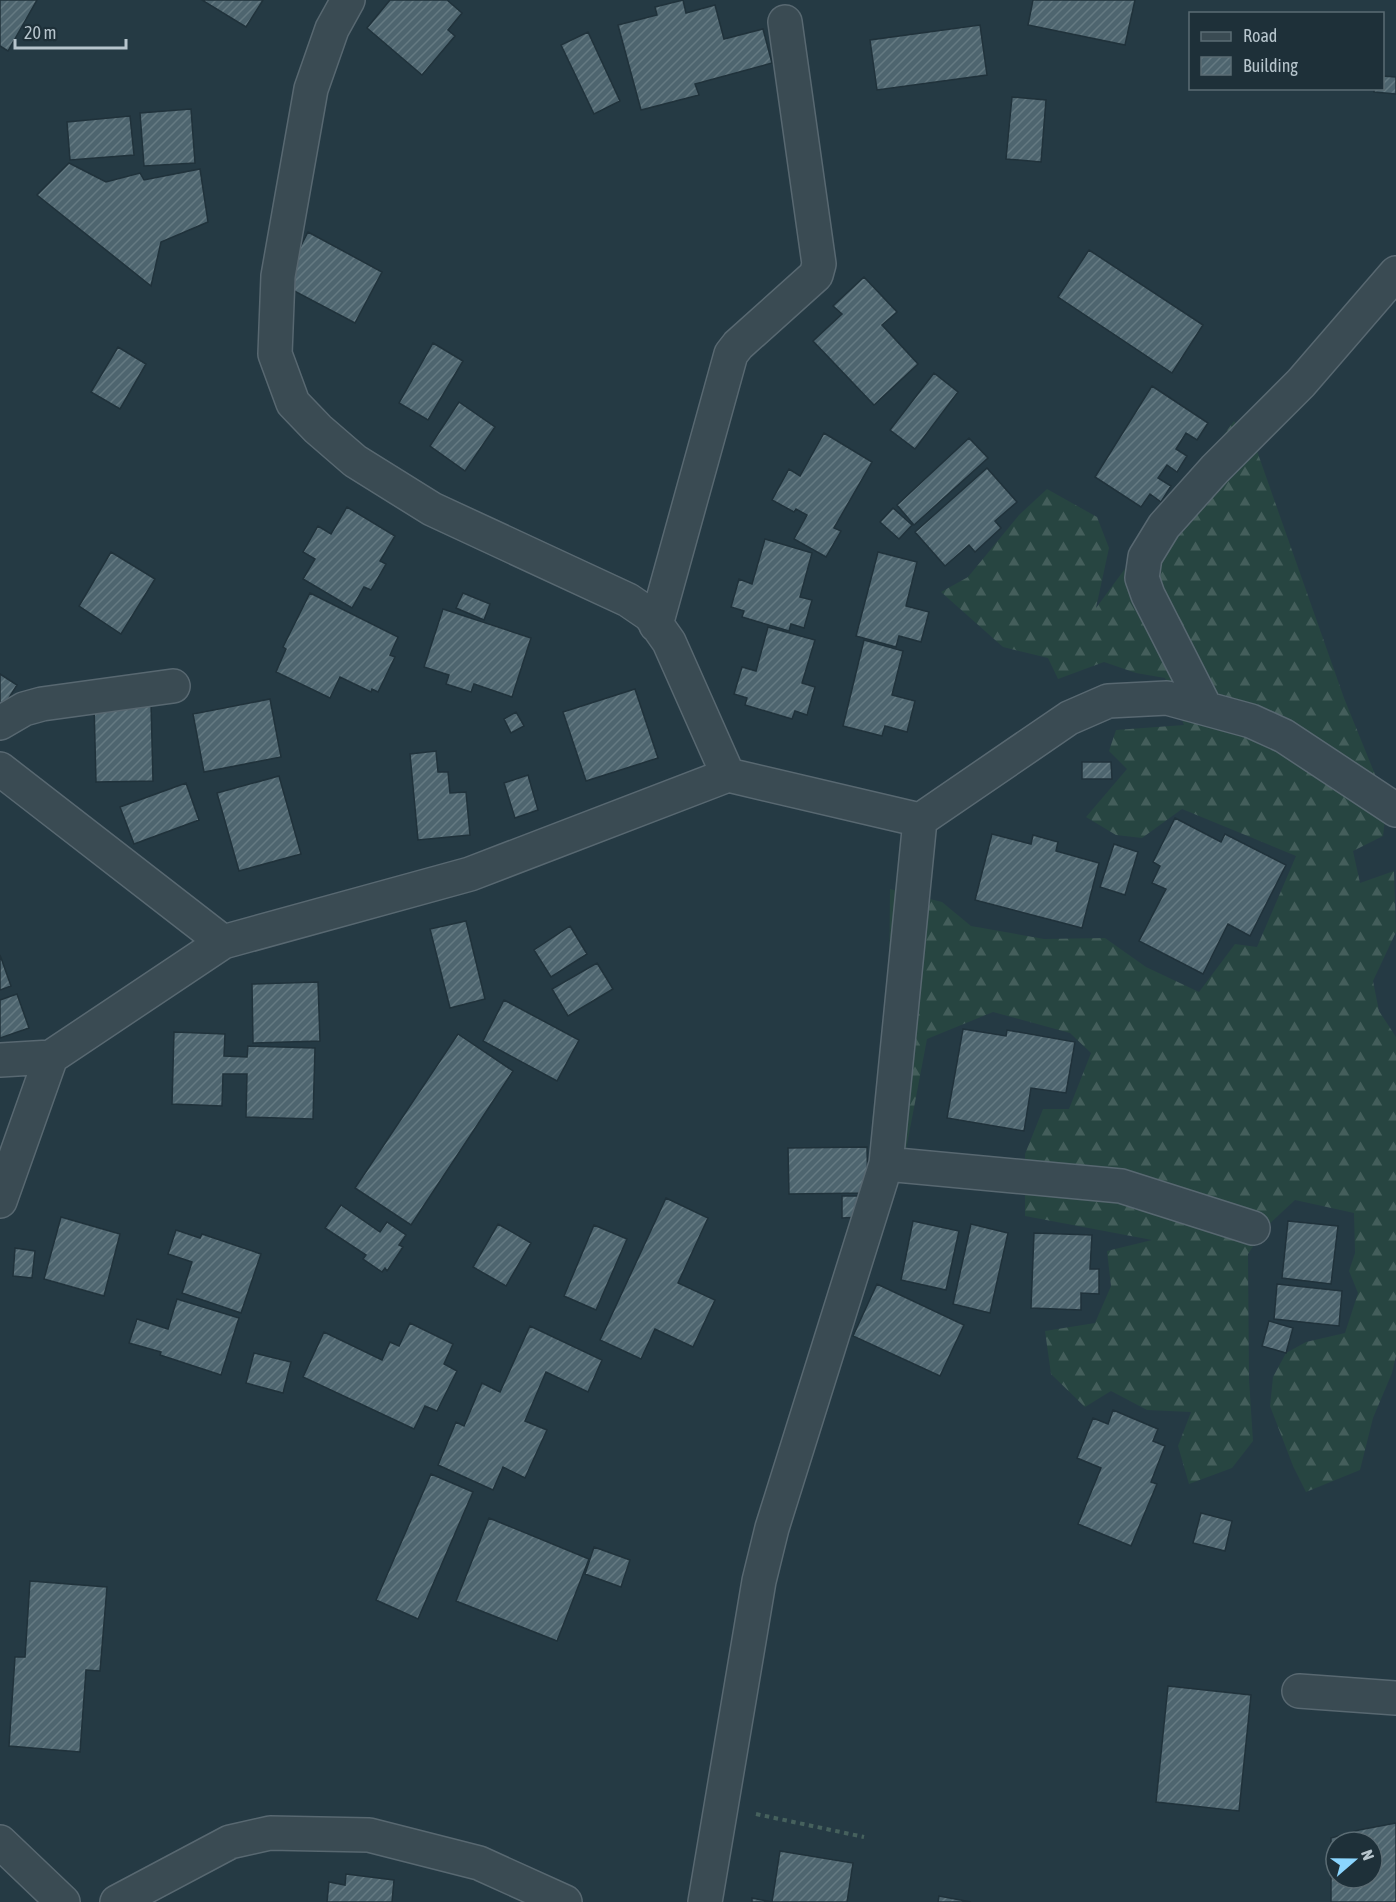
<svg xmlns="http://www.w3.org/2000/svg" width="1396" height="1902" font-family="'Asap Condensed',sans-serif">
<style>
.forest{fill:url(#forest-firs)}
.building{fill:url(#building-hatch);stroke:#20323b;stroke-width:1.5;fill-rule:evenodd}
.lines{fill:none;stroke-linecap:round;stroke-linejoin:round}
.minor-casing{stroke:#586871;stroke-width:36}
.path{stroke:#46615d;stroke-width:4;stroke-dasharray:4.5 4.5;stroke-linecap:butt}
.minor{stroke:#3a4b53;stroke-width:33}
</style>
<defs>
<pattern id="forest-firs" width="22" height="20" patternUnits="userSpaceOnUse" patternTransform="scale(1.5)"><rect width="22" height="20" fill="#274541"/><path d="M5 1l3.5 6h-7zM16 11l3.5 6h-7z" fill="#445e5b"/></pattern>
<pattern id="building-hatch" width="6" height="6" patternUnits="userSpaceOnUse" patternTransform="scale(1.5)"><rect width="6" height="6" fill="#4e656f"/><path d="M-1 1l2-2M0 6l6-6M5 7l2-2" fill="none" stroke="#657a82"/></pattern>
</defs>
<rect width="100%" height="100%" fill="#253a44"/>
<path class="forest" d="M1234,421L1257,451L1344,698L1387,804L1383,836L1353,851L1360,883L1394,871L1396,932L1373,981L1379,1011L1396,1037V1356L1392,1373L1373,1418L1360,1470L1306,1492L1293,1466L1270,1406L1273,1377L1286,1353L1306,1342L1345,1333L1358,1293L1349,1271L1355,1253L1354,1213L1295,1200L1266,1227L1248,1254L1249,1379L1253,1441L1232,1468L1189,1484L1178,1446L1191,1412L1147,1410L1111,1391L1085,1407L1051,1374L1045,1331L1095,1323L1111,1286L1107,1251L1152,1240L1025,1216V1154L1043,1109H1069L1091,1053L1070,1033L993,1012L927,1039L905,1155L872,1122L889,995L890,889L942,902L971,926L1044,939L1105,938L1146,967L1199,992L1235,944L1257,947L1296,856L1182,809L1142,838L1116,835L1086,817L1127,769L1109,751L1116,730L1184,725L1165,678L1136,673L1104,662L1058,679L1048,658L1003,647L941,592L968,577L1019,515L1047,489L1097,517L1109,548L1096,608Z"/>
<path class="building" d="M0,0H37L8,51L0,46Z
M202,0H263L246,27Z
M390,0H447L462,13L448,30L455,36L422,75L367,28Z
M683,0L686,13L715,5L724,39L763,29L772,63L695,84L699,95L641,110L618,25L657,15L655,7Z
M1033,0H1135L1125,45L1028,25Z
M980,25L987,75L877,90L870,40Z
M588,32L620,101L594,114L561,45Z
M1382,76L1396,77V94L1374,92V88H1382Z
M1012,97L1046,100L1041,162L1006,159Z
M191,109L195,163L144,166L140,113Z
M130,116L134,155L70,160L67,122Z
M69,163L106,182L140,173L144,180L200,169L208,222L161,242L151,286L37,195Z
M308,232L382,272L355,323L281,284Z
M1089,250L1203,325L1172,373L1058,297Z
M864,277L897,312L882,325L918,364L874,405L813,341L842,314L833,306Z
M433,343L463,361L428,420L399,403Z
M118,347L146,364L120,409L91,392Z
M934,373L958,392L915,449L890,430Z
M1152,386L1208,423L1197,440L1186,433L1176,449L1187,456L1177,472L1167,465L1158,478L1171,486L1161,502L1150,494L1141,507L1095,477Z
M459,402L495,427L465,471L430,446Z
M824,433L872,462L834,528L841,531L826,557L794,539L807,515L796,509L794,512L772,500L789,469L800,476Z
M969,438L988,458L914,525L897,505Z
M987,468L1017,502L995,521L1001,528L975,552L969,545L945,566L915,532Z
M347,507L395,536L380,561L386,564L371,590L364,587L352,608L303,579L315,559L303,552L318,526L331,534Z
M893,508L912,525L899,539L880,522Z
M765,539L812,553L800,597L812,600L804,628L791,624L789,631L742,617L744,611L731,607L739,579L752,584Z
M111,552L155,579L121,634L79,606Z
M878,552L917,562L906,606L929,612L921,642L899,636L896,647L856,636Z
M310,593L398,637L390,655L395,657L378,692L372,689L371,692L340,677L330,698L276,672L286,649L283,647Z
M463,593L490,604L484,620L456,608Z
M443,609L531,638L512,697L474,684L471,692L446,684L449,675L424,667Z
M768,627L815,640L802,683L815,687L807,715L795,711L792,719L745,705L747,698L734,694L742,667L756,671Z
M864,640L903,651L892,695L915,701L907,732L885,726L882,736L843,726Z
M0,674L17,685L2,709L0,708Z
M635,689L658,758L586,781L563,712Z
M270,699L281,757L204,772L193,714Z
M151,703L153,781L96,782L94,704Z
M516,712L524,726L511,733L504,719Z
M436,751L438,772H448L450,793L466,792L470,835L418,840L410,754Z
M1082,762H1111L1112,779H1082Z
M528,775L538,810L515,818L504,783Z
M279,776L301,854L239,871L217,793Z
M186,783L199,820L134,844L120,807Z
M1175,818L1221,842L1225,834L1286,865L1250,936L1228,924L1203,974L1139,941L1166,889L1152,883L1160,866L1153,862Z
M992,834L1031,844L1033,835L1058,842L1056,851L1099,863L1082,928L975,900Z
M1114,844L1138,852L1125,895L1100,887Z
M466,921L485,999L450,1008L430,929Z
M570,926L587,954L551,977L534,950Z
M0,955L11,986L0,990Z
M597,963L613,989L568,1016L552,989Z
M318,982L320,1041L253,1043L252,984Z
M17,994L29,1028L0,1038V1000Z
M504,1000L579,1040L557,1081L483,1041Z
M963,1029L1006,1036L1007,1030L1075,1042L1066,1093L1031,1088L1024,1131L947,1118Z
M174,1032L225,1034L224,1056L247,1057L248,1046L315,1048L313,1119L246,1117L247,1074H223L222,1106L172,1104Z
M458,1034L513,1071L411,1225L355,1188Z
M867,1147L868,1193L789,1194L788,1148Z
M842,1196H862V1217L842,1218Z
M666,1198L708,1218L678,1283L715,1300L693,1347L655,1329L641,1359L600,1340Z
M341,1205L380,1232L387,1222L406,1235L399,1245L403,1247L387,1271L385,1268L382,1272L363,1259L366,1255L325,1228Z
M61,1217L120,1234L104,1296L44,1279Z
M913,1221L959,1231L946,1290L901,1280Z
M1288,1221L1338,1226L1331,1284L1282,1278Z
M498,1224L531,1243L506,1286L473,1267Z
M971,1224L1008,1233L990,1313L953,1304Z
M594,1225L627,1239L596,1310L564,1296Z
M176,1230L200,1238L202,1234L261,1254L241,1313L182,1293L192,1262L168,1254Z
M1034,1233L1092,1235L1090,1269H1099V1294L1081,1293V1310L1031,1308Z
M15,1248L35,1251L32,1278L13,1276Z
M877,1284L964,1325L940,1376L853,1336Z
M1277,1284L1342,1291L1339,1326L1274,1319Z
M177,1299L239,1318L221,1375L160,1355L161,1352L129,1343L137,1319L168,1329Z
M1269,1321L1293,1328L1286,1353L1262,1346Z
M410,1323L453,1344L444,1364L457,1371L437,1411L425,1406L414,1429L303,1377L324,1332L382,1360L390,1342L399,1346Z
M530,1326L602,1360L588,1392L546,1372L525,1421L547,1430L525,1478L503,1467L493,1490L438,1465L456,1422L464,1426L482,1383L500,1392Z
M254,1353L291,1362L283,1393L246,1383Z
M1113,1410L1158,1429L1153,1441L1165,1446L1151,1482L1157,1484L1131,1546L1078,1524L1101,1468L1077,1458L1093,1418L1108,1424Z
M431,1474L473,1492L418,1619L376,1600Z
M1201,1513L1232,1521L1225,1551L1193,1543Z
M489,1518L589,1559L557,1641L456,1601Z
M594,1547L630,1560L621,1587L585,1574Z
M30,1581L107,1587L100,1671L86,1670L80,1752L9,1746L15,1657H25Z
M1168,1686L1251,1695L1239,1811L1156,1802Z
M1396,1823V1902H1331V1838L1359,1830ZM1336,1842H1372V1878H1336Z
M780,1851L853,1863L847,1902H752V1898L772,1902Z
M346,1874L394,1880L392,1902H327L329,1882L345,1885Z
M939,1896L971,1902H938Z"/>
<g class="lines">
<defs>
<path id="minor" d="M348,0L332,29L311,89L278,276L275,354L293,403L318,429L355,461L432,509L628,600L650,615L669,642L728,775L920,820L1069,718L1108,701L1167,698L1251,721L1284,736L1396,810
M656,625L731,354L738,345L816,275L819,264L785,22
M1205,707L1148,595L1142,578L1145,557L1164,526L1215,469L1301,383L1396,273
M0,723L24,709L42,704L173,686
M0,769L223,942L470,874L728,775
M0,1060L51,1057
M886,1164L1121,1186L1253,1228
M0,1201L51,1057L223,942
M1299,1691L1396,1698
M0,1842L63,1902
M117,1902L230,1842L270,1833L369,1835L479,1863L565,1902
M705,1902L759,1581L772,1528L886,1164L920,820"/>
</defs>
<use href="#minor" class="minor-casing"/>
<path class="path" d="M756,1814L864,1837"/>
<use href="#minor" class="minor"/>
</g>
<rect x="1189" y="12" width="195" height="78" fill="#1e3039" stroke="#5b6c74" stroke-width="1.5"/>
<rect x="1201" y="32" width="30" height="9" fill="#3a4b53" stroke="#5b6c74" stroke-width="1.5"/>
<text x="1243" y="42" font-size="18" fill="#b7c5cd">Road</text>
<rect x="1201" y="57" width="30" height="18" fill="url(#building-hatch)" stroke="#5b6c74" stroke-width="1.5"/>
<text x="1243" y="72" font-size="18" fill="#b7c5cd">Building</text>
<g transform="translate(1354 1860) rotate(70)"><circle r="28" fill="#1e3039" stroke="#5b6c74" stroke-width="1.5"/>
<path d="M0-4.5L10 22L0 15L-10 22Z" fill="#8bd5fe"/>
<text y="-9" font-size="16" font-weight="bold" text-anchor="middle" fill="#b7c5cd">N</text>
</g>
<path d="M15 39v9h111v-9" fill="none" stroke="#b7c5cd" stroke-width="3"/>
<text x="24" y="39" font-size="18" fill="#b7c5cd" stroke="#1e3039" stroke-width="4.5" paint-order="stroke">20 m</text>
</svg>
